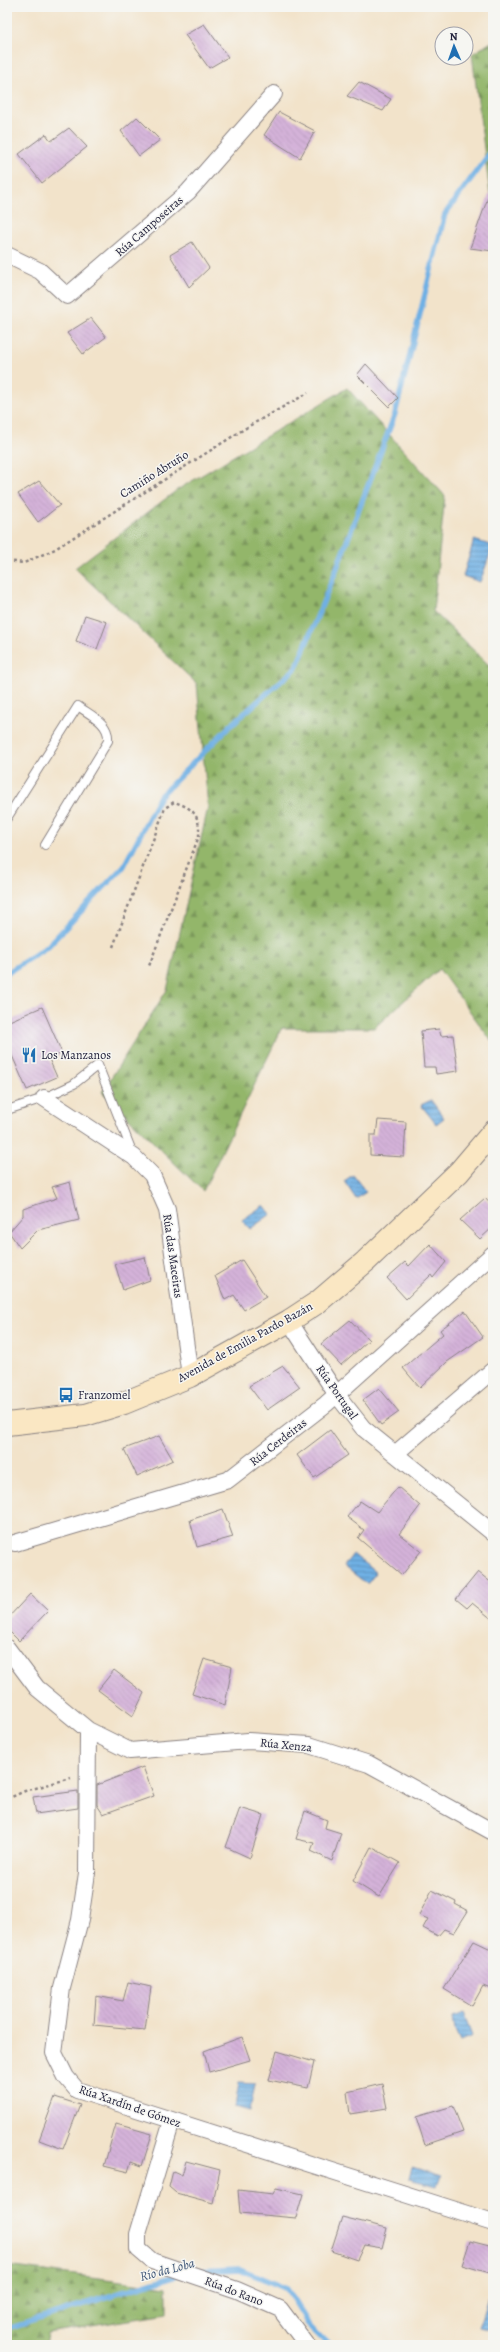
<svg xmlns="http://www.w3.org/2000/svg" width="500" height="2352" font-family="Alegreya,serif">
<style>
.forest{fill:url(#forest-firs);stroke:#5a6c53}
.water{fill:url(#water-rules);stroke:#496990}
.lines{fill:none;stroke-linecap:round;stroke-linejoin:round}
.stream{stroke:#70b0e4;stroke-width:5.5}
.building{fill:url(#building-back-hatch)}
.lane-casing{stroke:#8a8282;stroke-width:10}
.street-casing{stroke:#8a8282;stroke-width:18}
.secondary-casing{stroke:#8a8282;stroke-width:24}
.path{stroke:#8a8282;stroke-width:2.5;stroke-dasharray:3 3;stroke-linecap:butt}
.lane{stroke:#fff;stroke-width:8}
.street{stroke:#fff;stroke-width:16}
.secondary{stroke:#fae7c3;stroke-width:22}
.labels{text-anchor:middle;stroke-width:3;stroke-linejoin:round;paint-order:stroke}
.street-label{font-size:12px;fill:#22223b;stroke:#f6f6f2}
.poi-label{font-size:12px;fill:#22223b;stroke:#f6f6f2;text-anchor:start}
.water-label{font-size:13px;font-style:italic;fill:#3d5476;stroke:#f6f6f2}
</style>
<defs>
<pattern id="forest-firs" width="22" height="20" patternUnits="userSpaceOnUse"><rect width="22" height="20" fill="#93b66b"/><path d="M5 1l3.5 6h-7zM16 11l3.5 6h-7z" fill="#789459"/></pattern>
<pattern id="water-rules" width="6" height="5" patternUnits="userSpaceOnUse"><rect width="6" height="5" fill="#70b0e4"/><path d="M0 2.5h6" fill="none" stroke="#5c8fba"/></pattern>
<pattern id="building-back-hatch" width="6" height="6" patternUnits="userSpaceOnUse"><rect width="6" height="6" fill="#d4b2d9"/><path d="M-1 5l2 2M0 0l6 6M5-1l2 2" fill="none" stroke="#b699bb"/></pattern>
</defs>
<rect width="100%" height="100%" fill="#f6f6f2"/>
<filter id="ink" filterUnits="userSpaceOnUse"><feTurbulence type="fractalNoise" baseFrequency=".025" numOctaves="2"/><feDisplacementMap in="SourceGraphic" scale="8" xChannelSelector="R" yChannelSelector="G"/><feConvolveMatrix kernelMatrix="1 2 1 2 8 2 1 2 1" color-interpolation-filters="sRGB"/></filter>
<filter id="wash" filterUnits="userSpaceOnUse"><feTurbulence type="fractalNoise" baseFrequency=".012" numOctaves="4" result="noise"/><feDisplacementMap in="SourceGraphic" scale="16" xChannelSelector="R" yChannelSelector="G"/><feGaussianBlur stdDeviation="0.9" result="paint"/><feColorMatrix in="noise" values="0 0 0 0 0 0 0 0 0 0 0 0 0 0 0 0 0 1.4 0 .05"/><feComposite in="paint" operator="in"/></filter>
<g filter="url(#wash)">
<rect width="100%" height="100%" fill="#f2e3ca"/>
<path class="forest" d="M493,41V196L490,195L472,54Z
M347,388L445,496L433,611L493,669V1043L439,969L374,1028H282L203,1191L102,1092L167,990L208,807L197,684L75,568L177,490Z
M7,2266L167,2287V2314L47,2333L45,2345H7Z"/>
<path class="water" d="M474,540L493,546L480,582L463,576Z
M431,1100L444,1118L436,1124L421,1105Z
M353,1175L366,1192L356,1199L344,1181Z
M264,1205L271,1214L250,1229L242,1220Z
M353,1554L376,1573L367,1584L344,1566Z
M463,2013L472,2036L460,2041L455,2030L453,2017Z
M239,2083L255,2084L250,2111L235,2107Z
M412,2167L441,2176L437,2186L409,2179Z
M488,2298L493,2300V2330L479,2327Z"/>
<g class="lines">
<path class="stream" d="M7,973L48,946L124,866L160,796L232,724L296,668L335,573L395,414L445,214L493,149
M198,2271L240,2269L287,2289L311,2328L329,2345
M7,2328L180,2274"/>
</g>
<g id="blocks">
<path class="building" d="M204,24L228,57L209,68L185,35Z
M359,82L391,99L383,111L347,96Z
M279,112L315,131L300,158L264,135Z
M137,117L160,140L139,156L121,131Z
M69,128L87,147L42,183L19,154L46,134L51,141Z
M491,189H493V251L470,248Z
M192,242L209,268L189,287L170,255Z
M91,318L106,337L83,354L67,333Z
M366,364L398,398L389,407L357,375Z
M39,481L60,505L38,522L18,494Z
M85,615L107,622L97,649L76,641Z
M42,1007L62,1053L49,1059L57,1077L27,1090L7,1044V1022Z
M439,1029L441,1036L453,1035L458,1071L436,1074L435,1067H424L421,1031Z
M378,1120L406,1122L404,1157L370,1155V1135H376Z
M70,1182L79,1220L38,1230L20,1248L9,1232L23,1216V1209L57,1198L52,1187Z
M485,1198L493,1207V1227L480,1239L460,1220Z
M430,1244L446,1262L433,1278L431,1275L406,1299L387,1278L405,1262L409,1266Z
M145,1257L150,1280L123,1290L115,1264Z
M242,1260L266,1297L244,1310L234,1295L225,1300L215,1276Z
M465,1311L483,1337L447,1362L420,1388L403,1368L443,1334L440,1330Z
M350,1320L369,1340L341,1365L321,1344Z
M283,1366L300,1387L267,1410L249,1386Z
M379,1388L399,1412L381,1425L363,1400Z
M330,1430L348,1455L314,1478L297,1455Z
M159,1436L173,1460L137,1476L124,1449Z
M398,1487L420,1506L399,1534L421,1551L402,1575L358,1538L364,1530L347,1517L360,1501L377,1512Z
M223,1509L233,1537L197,1547L190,1520Z
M478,1572L493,1584V1620L472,1603L467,1608L456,1599Z
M30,1594L48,1611L19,1641L7,1629V1619Z
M204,1659L232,1667L225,1705L192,1694Z
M114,1670L144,1693L133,1716L98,1690Z
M143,1767L154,1796L103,1814L97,1805V1785Z
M78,1791V1808L36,1814L33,1797Z
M240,1808L263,1815L250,1858L226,1847Z
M305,1811L327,1820L325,1828L341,1833L332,1861L311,1851L314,1843L296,1839Z
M371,1847L400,1863L379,1897L353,1881Z
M432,1890L456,1902L455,1904L468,1911L454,1933L444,1929L438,1936L423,1928L428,1919L419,1915Z
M474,1941L493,1950V1990L483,1986L472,2006L444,1989Z
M128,1982L151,1987L145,2030L94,2025L96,1996L123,2001Z
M242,2037L250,2060L209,2072L204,2051Z
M277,2051L314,2062L308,2088L269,2080Z
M382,2084L387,2108L350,2114L347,2092Z
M55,2097L80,2105L63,2149L39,2140Z
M453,2106L463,2132L425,2145L416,2117Z
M116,2124L152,2134L142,2166L131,2162L128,2172L104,2166Z
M186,2161L220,2170L213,2203L176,2193L169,2187L173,2171L182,2175Z
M276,2188L303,2194L296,2218L240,2213L238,2190L273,2194Z
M342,2217L387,2228L382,2248L364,2245L357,2260L331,2251Z
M470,2241L493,2247V2274L462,2265Z"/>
</g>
</g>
<g filter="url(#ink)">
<use href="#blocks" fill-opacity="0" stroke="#8a8282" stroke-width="1"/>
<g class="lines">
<defs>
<path id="lane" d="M7,818L78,706C90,715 110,723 108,741L45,845
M7,1110L44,1098L74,1084L98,1065L133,1154"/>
<path id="street" d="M7,255L40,271L67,296L188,192L274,94
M44,1098L134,1157L152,1175L167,1209L190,1376
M289,1321L337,1395L363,1428L493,1533
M395,1454L493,1370
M15,1543L228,1480L326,1404L493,1254
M7,1648L37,1688L88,1730L130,1751L248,1741L309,1745L369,1764L493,1832
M88,1730L87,1873L80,1920L62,1988L54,2053L66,2077L77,2090L493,2222
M172,2121L138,2234V2249L152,2261L237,2290L280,2309L307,2345"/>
<path id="secondary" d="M7,1424L85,1415L124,1403L190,1376L289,1321L318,1302L366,1261L459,1172L493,1132"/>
</defs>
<use href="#lane" class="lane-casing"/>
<use href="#street" class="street-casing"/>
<use href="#secondary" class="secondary-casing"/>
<path class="path" d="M7,561L24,563L55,549L249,426L308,393
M113,947L165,808L174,802C194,808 200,816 199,836L149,966
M7,1799L25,1791L71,1778"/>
<use href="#lane" class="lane"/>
<use href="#street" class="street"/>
<use href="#secondary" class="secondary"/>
</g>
</g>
<defs>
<symbol id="restaurant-bare" viewBox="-9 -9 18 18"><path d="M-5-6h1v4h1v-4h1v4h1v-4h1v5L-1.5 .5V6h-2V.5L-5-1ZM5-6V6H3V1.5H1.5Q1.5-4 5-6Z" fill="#1f6fb2" stroke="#f6f6f2" stroke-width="2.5" paint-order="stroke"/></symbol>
<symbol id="bus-bare" viewBox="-9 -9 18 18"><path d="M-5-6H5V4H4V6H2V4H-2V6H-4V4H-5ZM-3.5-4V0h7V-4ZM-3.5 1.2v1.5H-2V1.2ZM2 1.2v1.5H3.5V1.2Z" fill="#1f6fb2" stroke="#f6f6f2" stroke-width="2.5" paint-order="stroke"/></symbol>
</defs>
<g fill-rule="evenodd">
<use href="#restaurant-bare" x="18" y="1044" width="22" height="22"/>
<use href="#bus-bare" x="55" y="1384" width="22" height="22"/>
</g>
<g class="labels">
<g class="street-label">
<text transform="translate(149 226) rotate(-41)" y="4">Rúa Camposeiras</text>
<text transform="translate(154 474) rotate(-32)" y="4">Camiño Abruño</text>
<text transform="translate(173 1256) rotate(82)" y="4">Rúa das Maceiras</text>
<text transform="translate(245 1342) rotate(-29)" y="4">Avenida de Emilia Pardo Bazán</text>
<text transform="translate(337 1392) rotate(55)" y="4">Rúa Portugal</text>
<text transform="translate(278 1442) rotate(-38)" y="4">Rúa Cerdeiras</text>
<text transform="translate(286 1745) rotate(6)" y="4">Rúa Xenza</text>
<text transform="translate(130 2106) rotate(19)" y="4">Rúa Xardín de Gómez</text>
<text transform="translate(234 2291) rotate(21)" y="4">Rúa do Rano</text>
</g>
<g class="poi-label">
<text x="41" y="1059">Los Manzanos</text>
<text x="78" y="1399">Franzomel</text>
</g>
<g class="water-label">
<text transform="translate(167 2269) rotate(-15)" y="5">Río da Loba</text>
</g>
</g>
<rect width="500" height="2352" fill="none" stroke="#f6f6f2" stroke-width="24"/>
<g transform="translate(454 46) rotate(358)"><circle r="19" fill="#f6f6f2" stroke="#a1a1a9"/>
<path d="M0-3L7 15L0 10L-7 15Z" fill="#1f6fb2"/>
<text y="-6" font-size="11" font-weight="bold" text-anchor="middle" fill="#22223b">N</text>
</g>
</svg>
